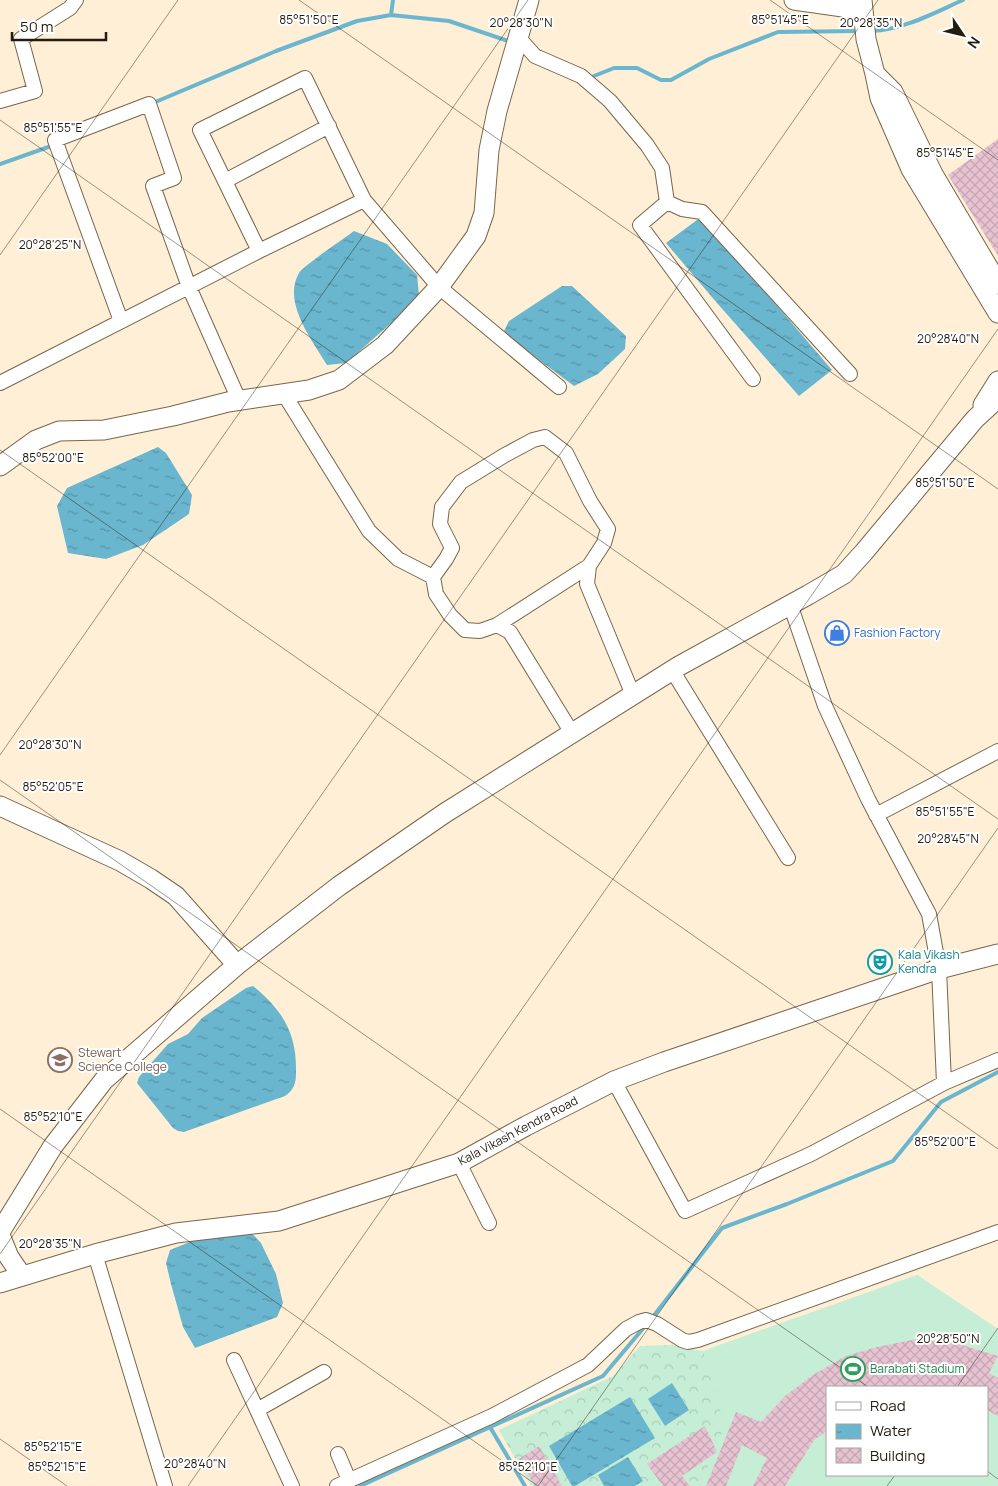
<svg xmlns="http://www.w3.org/2000/svg" width="998" height="1486" font-family="Manrope,sans-serif">
<style>
.forest{fill:url(#forest-crowns);fill-rule:evenodd}
.pitch{fill:#c6eed6;fill-rule:evenodd}
.water{fill:url(#water-ripples)}
.lines{fill:none;stroke-linecap:round;stroke-linejoin:round}
.stream{stroke:#6ab6cf;stroke-width:4}
.building{fill:url(#building-cross-hatch)}
.street-casing{stroke:#77664a;stroke-width:16}
.secondary-casing{stroke:#77664a;stroke-width:21}
.street{stroke:#fff;stroke-width:14}
.secondary{stroke:#fff;stroke-width:19}
.ticks{fill:none;stroke:#231c10;stroke-width:1;stroke-opacity:0.45}
.labels{text-anchor:middle;stroke-width:4;stroke-linejoin:round;paint-order:stroke}
.shop-label{font-size:12px;fill:#366cbe;stroke:#fff;text-anchor:start}
.culture-label{font-size:12px;fill:#0d838f;stroke:#fff;text-anchor:start}
.education-label{font-size:12px;fill:#785e54;stroke:#fff;text-anchor:start}
.street-label{font-size:12px;fill:#231c10;stroke:#fff}
.leisure-label{font-size:12px;fill:#27864d;stroke:#fff;text-anchor:start}
.ticks-label{font-size:12px;text-anchor:middle;fill:#231c10;stroke:#fff;stroke-width:4;stroke-linejoin:round;paint-order:stroke}
</style>
<defs>
<pattern id="forest-crowns" width="20" height="18" patternUnits="userSpaceOnUse" patternTransform="scale(1.25)"><rect width="20" height="18" fill="#c6eed6"/><path d="M2 6a3 3 0 1 1 6 0M12 15a3 3 0 1 1 6 0" fill="none" stroke="#aaccb7"/></pattern>
<pattern id="water-ripples" width="26" height="14" patternUnits="userSpaceOnUse" patternTransform="scale(1.25)"><rect width="26" height="14" fill="#6ab6cf"/><path d="M2 4q2-2 4 0t4 0M15 11q2-2 4 0t4 0" fill="none" stroke="#5793a7"/></pattern>
<pattern id="building-cross-hatch" width="8" height="8" patternUnits="userSpaceOnUse" patternTransform="scale(1.25)"><rect width="8" height="8" fill="#e7c2d1"/><path d="M0 0l8 8M0 8l8-8" fill="none" stroke="#c6a6b2"/></pattern>
</defs>
<rect width="100%" height="100%" fill="#ffefd6"/>
<path class="forest" d="M917,1275L998,1329V1486H531L499,1430L613,1376L640,1346L670,1345L703,1351ZM827,1387H987V1475H827Z"/>
<path class="pitch" d="M917,1275L998,1329V1486H700L725,1426L703,1351ZM827,1387H987V1475H827Z"/>
<path class="water" d="M701,217L832,370L799,396L717,303L666,243Z
M354,231L387,244L417,275L419,295L406,310L346,363L327,365C312,340 282,302 299,273C303,266 345,238 354,231Z
M562,286H572L626,336L625,349L598,374L574,386L503,333L509,321Z
M158,447L166,453L192,495L189,514L143,545L106,559L68,553L57,506L67,488Z
M253,986C283,1011 297,1033 296,1073C296,1083 294,1090 285,1096L184,1132L178,1131L173,1128L137,1083L139,1077L168,1044L188,1034L202,1018L246,988Z
M229,1226H245L261,1243L276,1274L283,1303L277,1317L195,1348L183,1327L171,1284L166,1263L170,1250Z
M672,1383L689,1410L665,1426L648,1399Z
M630,1397L655,1438L575,1486H572L549,1446Z
M628,1457L643,1481L635,1486H604L598,1475Z"/>
<g class="lines">
<path class="stream" d="M391,15L393,0
M871,31C903,30 934,13 963,0
M589,78L614,68H637L661,80H671L709,59L778,32L859,31
M153,103L276,51L357,21L391,15L449,21L511,42
M0,164L54,145
M652,1318L722,1228L787,1204L893,1161L941,1102L998,1072
M490,1427L525,1486
M360,1486L603,1376L646,1325"/>
</g>
<path class="building" d="M998,139V256L948,175Z
M917,1339L959,1344L998,1356L989,1373L998,1378V1416L987,1410V1387H827V1431L814,1440L785,1486H753L767,1458L742,1445L726,1486H706L736,1412L761,1422L785,1396L813,1375L846,1356L877,1347Z
M705,1426L717,1452L682,1476L690,1486H663L647,1464Z
M539,1446L562,1486H535L519,1459Z"/>
<g class="lines">
<defs>
<path id="street" d="M518,37L535,56L581,76L610,101L647,145L662,168L667,202L682,209L702,212L850,374
M0,101L35,91L21,39L70,8L76,0
M225,181L329,126
M364,200L259,251L200,130L305,78L364,200L439,287L559,387
M667,202L640,225L753,379
M121,321L55,140L149,104L174,178L153,186L189,287L239,400
M0,383L259,251
M284,394L369,531L398,559L433,577
M497,625L589,566
M672,670L788,858
M572,733L510,632L497,625L480,631L465,630L450,615L436,594L433,577L446,559L452,548L440,524L442,507L461,482L505,455L533,440L545,437L566,453L590,501L608,529L604,543L589,566L587,584L633,695
M876,815L998,751
M614,1081L685,1211L811,1154L944,1083L939,969L929,914L868,799L825,706L790,604
M944,1083L998,1060
M459,1163L489,1223
M95,1254L165,1486
M234,1360L292,1486
M257,1410L324,1372
M338,1454L349,1480
M337,1486L492,1416L588,1365L626,1329L639,1322L646,1320L657,1324L682,1340L688,1342L698,1340L998,1232"/>
<path id="secondary" d="M794,0L843,7L862,12
M862,0L866,39L875,74L880,98L911,169L998,313
M875,74L893,92L933,174L998,284
M983,405L998,381
M0,466L36,440L59,431L104,430L173,416L228,402L309,390L339,380L385,345L439,287L476,236L484,213L489,150L497,111L529,0
M0,806L120,861L151,879L176,896L237,965
M0,1232L53,1146L104,1080L237,965L339,886L445,813L679,666L808,595L844,574L864,552L975,419L998,398
M0,1235L9,1257L22,1276
M0,1283L95,1254L176,1233L279,1221L459,1163L526,1126L614,1081L664,1062L939,969L998,954"/>
</defs>
<use href="#street" class="street-casing"/>
<use href="#secondary" class="secondary-casing"/>
<use href="#street" class="street"/>
<use href="#secondary" class="secondary"/>
</g>
<path class="ticks" d="M299,0L998,489M770,0L998,160M0,120L998,819M0,255L178,0M0,450L998,1149M0,755L528,0M0,780L868,1387M0,1109L538,1486M0,1254L878,0M957,1387L998,1328M0,1439L67,1486M987,1471L998,1479M188,1486L998,329M538,1486L998,828M887,1486L895,1475"/>
<defs>
<symbol id="shop-ring" viewBox="-11 -11 22 22"><circle r="9.5" fill="#fff" stroke="#3f7fe0" stroke-width="1.5"/><path d="M-5-2.5h2.3a2.7 3.5 0 0 1 5.4 0H5L5.5 6h-11ZM-1.5-2.5h3a1.5 2.3 0 0 0-3 0Z" fill="#3f7fe0"/></symbol>
<symbol id="theatre-ring" viewBox="-11 -11 22 22"><circle r="9.5" fill="#fff" stroke="#0f9aa8" stroke-width="1.5"/><path d="M-5-5.5Q0-4 5-5.5V0Q5 5 0 6Q-5 5-5 0ZM-3.3-2.5H-1v1.5H-3.3ZM1-2.5H3.3v1.5H1ZM-2.8 1Q0 5.5 2.8 1Z" fill="#0f9aa8"/></symbol>
<symbol id="university-ring" viewBox="-11 -11 22 22"><circle r="9.5" fill="#fff" stroke="#8d6e63" stroke-width="1.5"/><path d="M0-5L7-2L0 1L-7-2ZM-4 1L0 2.5L4 1V4Q0 6-4 4Z" fill="#8d6e63"/></symbol>
<symbol id="stadium-ring" viewBox="-11 -11 22 22"><circle r="9.5" fill="#fff" stroke="#2e9e5b" stroke-width="1.5"/><path d="M0-5a6.5 5 0 1 0 0 10a6.5 5 0 1 0 0-10ZM-3.5-1.8h7v3.6h-7Z" fill="#2e9e5b"/></symbol>
</defs>
<g fill-rule="evenodd">
<use href="#shop-ring" x="823" y="619" width="28" height="28"/>
<use href="#theatre-ring" x="866" y="948" width="28" height="28"/>
<use href="#university-ring" x="46" y="1046" width="28" height="28"/>
<use href="#stadium-ring" x="839" y="1355" width="28" height="28"/>
</g>
<g class="labels">
<g class="shop-label">
<text x="854" y="637">Fashion Factory</text>
</g>
<g class="culture-label">
<text x="898" y="959">Kala Vikash<tspan x="898" dy="14">Kendra</tspan></text>
</g>
<g class="education-label">
<text x="78" y="1057">Stewart<tspan x="78" dy="14">Science College</tspan></text>
</g>
<g class="street-label">
<text transform="translate(518 1131) rotate(-28)" y="4">Kala Vikash Kendra Road</text>
</g>
<g class="leisure-label">
<text x="870" y="1373">Barabati Stadium</text>
</g>
</g>
<g class="ticks-label">
<text x="309" y="24">85°51'50"E</text>
<text x="780" y="24">85°51'45"E</text>
<text x="521" y="27">20°28'30"N</text>
<text x="871" y="27">20°28'35"N</text>
<text x="53" y="132">85°51'55"E</text>
<text x="945" y="157">85°51'45"E</text>
<text x="50" y="249">20°28'25"N</text>
<text x="948" y="343">20°28'40"N</text>
<text x="53" y="462">85°52'00"E</text>
<text x="945" y="487">85°51'50"E</text>
<text x="50" y="749">20°28'30"N</text>
<text x="53" y="791">85°52'05"E</text>
<text x="945" y="816">85°51'55"E</text>
<text x="948" y="843">20°28'45"N</text>
<text x="53" y="1121">85°52'10"E</text>
<text x="945" y="1146">85°52'00"E</text>
<text x="50" y="1248">20°28'35"N</text>
<text x="948" y="1343">20°28'50"N</text>
<text x="53" y="1451">85°52'15"E</text>
<text x="195" y="1468">20°28'40"N</text>
<text x="57" y="1471">85°52'15"E</text>
<text x="528" y="1471">85°52'10"E</text>
</g>
<rect x="826" y="1386" width="162" height="90" fill="#ffffff" stroke="#a7a49f"/>
<rect x="836" y="1402" width="25" height="8" fill="#ffffff" stroke="#a7a49f"/>
<text x="870" y="1411" font-size="15" fill="#231c10">Road</text>
<rect x="836" y="1424" width="25" height="15" fill="url(#water-ripples)" stroke="#a7a49f"/>
<text x="870" y="1436" font-size="15" fill="#231c10">Water</text>
<rect x="836" y="1448" width="25" height="15" fill="url(#building-cross-hatch)" stroke="#a7a49f"/>
<text x="870" y="1461" font-size="15" fill="#231c10">Building</text>
<g transform="translate(963 35) rotate(125)" stroke="#ffffff" stroke-width="4" paint-order="stroke">
<path d="M0-4L9 19L0 12L-9 19Z" fill="#231c10"/>
<text y="-8" font-size="14" font-weight="bold" text-anchor="middle" fill="#231c10">N</text>
</g>
<path d="M12 32v8h94v-8" fill="none" stroke="#231c10" stroke-width="2.5"/>
<text x="20" y="32" font-size="15" fill="#231c10" stroke="#ffffff" stroke-width="4" paint-order="stroke">50 m</text>
</svg>
